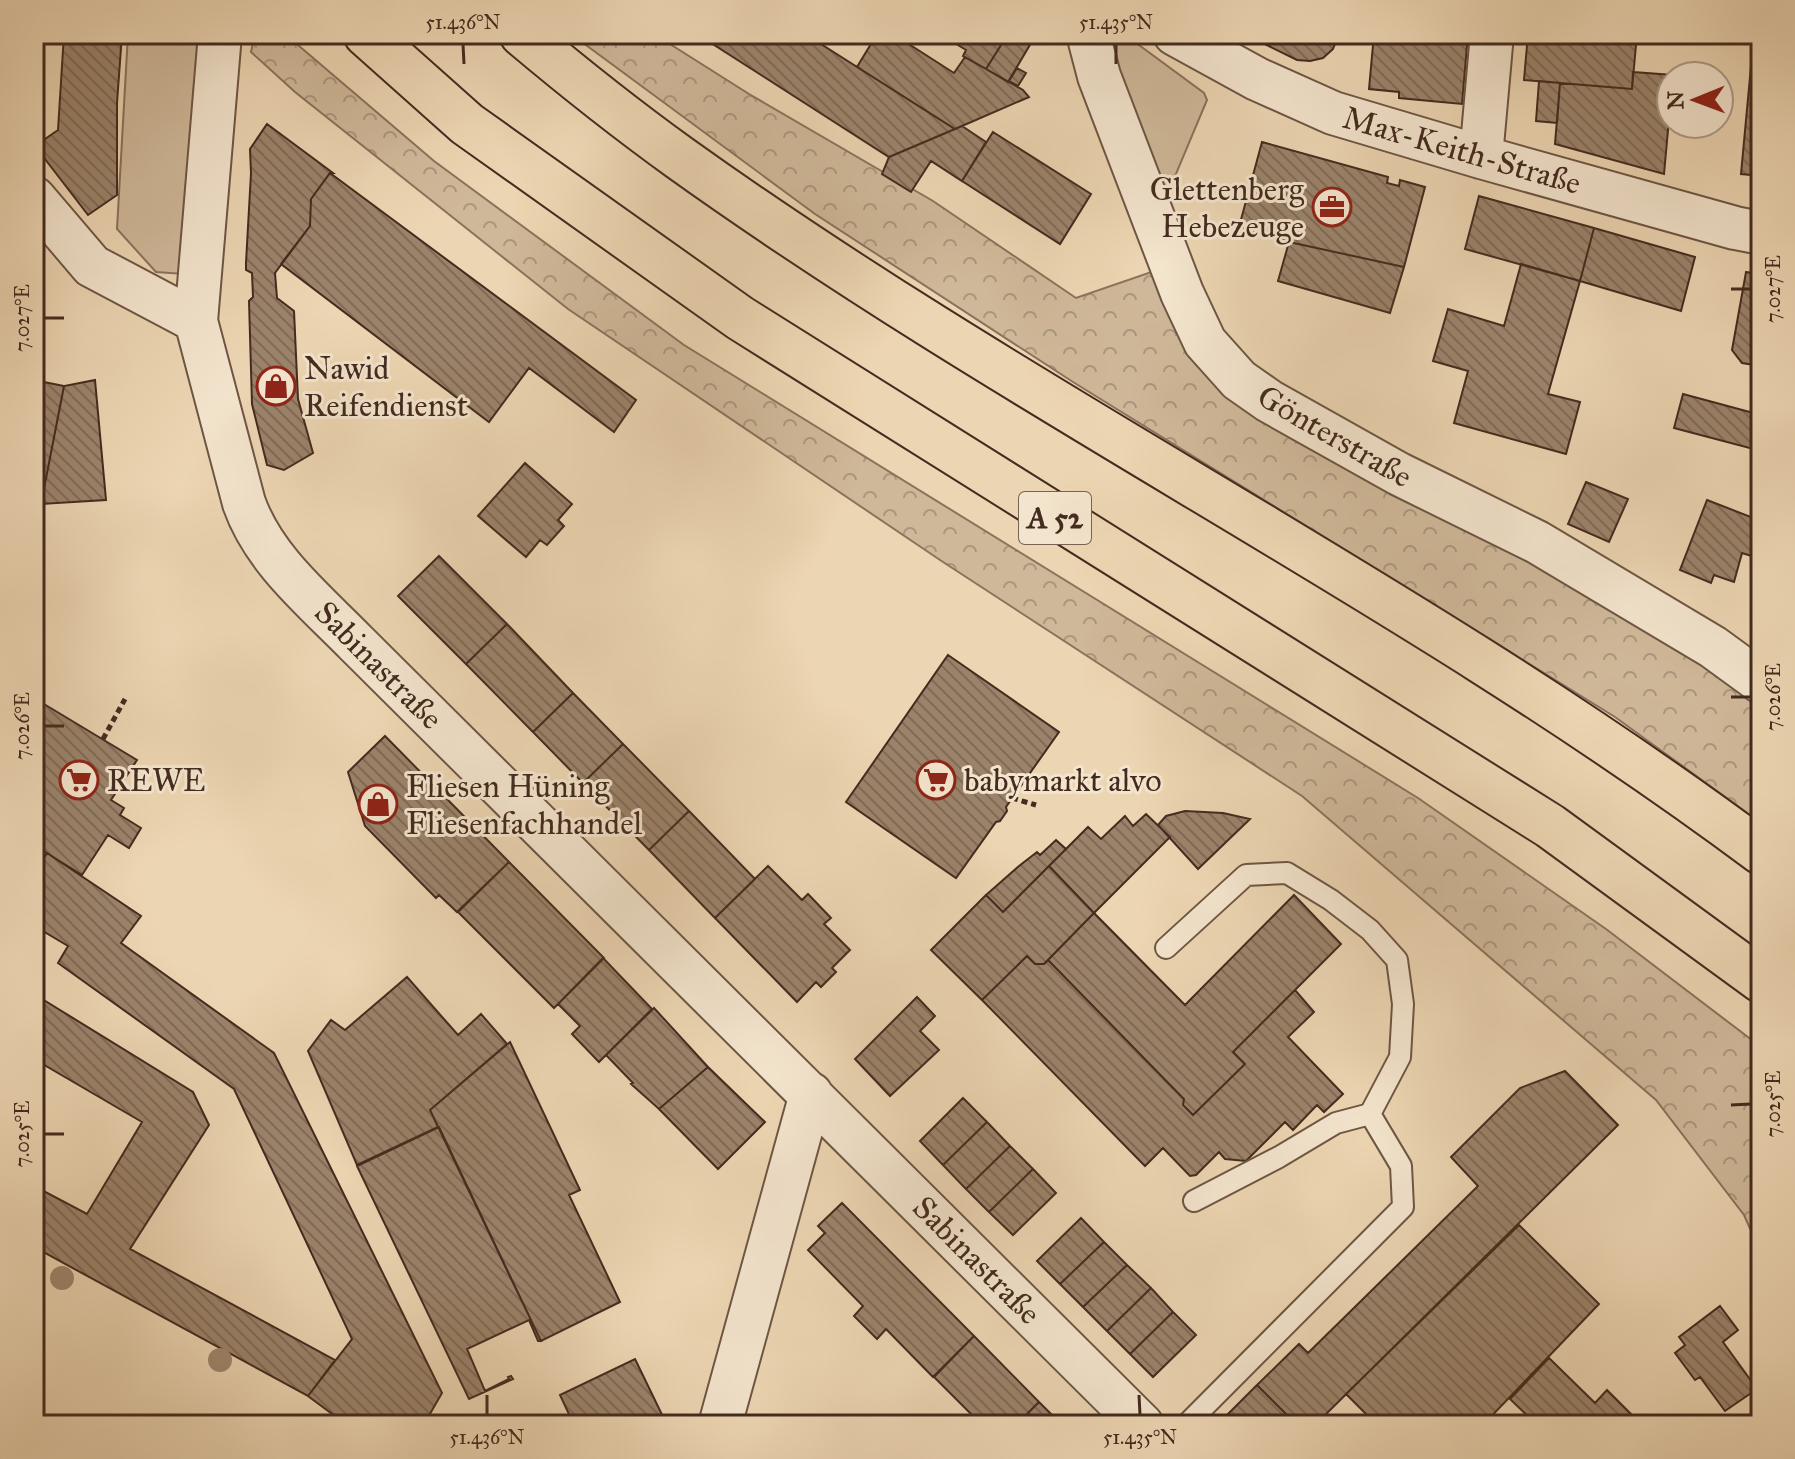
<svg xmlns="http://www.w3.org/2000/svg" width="1795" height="1459" font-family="'IM FELL Great Primer',serif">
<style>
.green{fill:#cfb899;stroke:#8a725c;stroke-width:2}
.forest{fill:url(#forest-crowns);stroke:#8a725c;stroke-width:2}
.building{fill:url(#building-back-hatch);stroke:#442b1f;stroke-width:2}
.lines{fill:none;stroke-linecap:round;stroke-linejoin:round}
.service-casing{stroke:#6e5644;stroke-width:24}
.minor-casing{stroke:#6e5644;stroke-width:46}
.motorway-casing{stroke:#442b1f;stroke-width:48}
.path{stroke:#442b1f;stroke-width:5;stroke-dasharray:6 4;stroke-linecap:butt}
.service{stroke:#f3e4cd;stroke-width:20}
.minor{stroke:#f3e4cd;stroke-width:42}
.motorway{stroke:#ecd5b2;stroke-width:44}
.tree{fill:#9f876e}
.ticks{fill:none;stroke:#442b1f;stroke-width:3}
.labels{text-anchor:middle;stroke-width:6;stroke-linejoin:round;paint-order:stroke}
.shield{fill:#f3e4cd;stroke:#786253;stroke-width:2}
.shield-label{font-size:30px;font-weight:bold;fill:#442b1f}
.street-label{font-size:32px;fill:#442b1f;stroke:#f3e4cd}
.poi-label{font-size:32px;fill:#442b1f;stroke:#f3e4cd;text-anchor:start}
.neatline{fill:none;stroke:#442b1f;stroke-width:3}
.ticks-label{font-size:20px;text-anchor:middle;fill:#442b1f}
</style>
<defs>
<pattern id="forest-crowns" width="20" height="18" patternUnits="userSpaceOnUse" patternTransform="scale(2)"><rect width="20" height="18" fill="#cfb899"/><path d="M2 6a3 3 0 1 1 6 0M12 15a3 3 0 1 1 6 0" fill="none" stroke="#aa967c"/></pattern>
<pattern id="building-back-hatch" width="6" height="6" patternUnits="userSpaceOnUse" patternTransform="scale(2)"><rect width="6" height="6" fill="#9b836b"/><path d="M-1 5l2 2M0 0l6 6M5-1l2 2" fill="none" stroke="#806b57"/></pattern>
</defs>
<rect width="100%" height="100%" fill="#ecd5b2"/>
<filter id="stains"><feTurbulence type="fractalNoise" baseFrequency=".0025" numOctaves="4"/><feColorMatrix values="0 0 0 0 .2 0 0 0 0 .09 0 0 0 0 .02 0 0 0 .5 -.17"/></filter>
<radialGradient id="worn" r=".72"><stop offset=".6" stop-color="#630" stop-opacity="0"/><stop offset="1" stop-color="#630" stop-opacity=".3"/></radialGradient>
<path class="green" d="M128,34H211L184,274L156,272L117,229Z
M1116,34H1124L1204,93L1207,100L1168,193L1162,192L1108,45Z"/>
<path class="forest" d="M255,34H285L434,161L684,345L1418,798L1606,929L1761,1047V1253L1744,1215L1656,1100L1302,796L943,562L568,309L295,92L251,52Z
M571,34H654L749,94L933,201L1076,298L1166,267L1195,332L1761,698V823L1615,717L1073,382L815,214Z"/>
<path class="building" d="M64,34H122L117,103V195L88,215L35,146L58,130Z
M697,34H805L955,129L889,157Z
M877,34H893L954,73L965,57L1023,90L1029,97L955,129L857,67Z
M940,34H1008L986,69L963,56L966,50Z
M1008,34H1016L1031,43L1008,82L986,69Z
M1244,34H1338V36L1333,49L1323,58L1310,61L1297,60Z
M1374,34H1468L1462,104L1399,98V92L1369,89Z
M1528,34H1637L1632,89L1524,80Z
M1754,34H1761V176L1741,174Z
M1017,68L1026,73L1018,86L1009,81Z
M1633,72L1673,75L1664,174L1555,144L1560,83L1632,89Z
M1539,81L1560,83L1557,123L1536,121Z
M267,124L333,173H330L311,199L310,226L275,273L277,298L294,311L298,399L313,453L284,470L267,465L252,404L249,301L253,297L252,273L246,270V263L251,173L250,149Z
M962,126L986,142L962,181L931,161L911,192L882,174L889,157Z
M993,132L1091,194L1060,244L962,181Z
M1262,142L1388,177L1387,183L1399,186L1400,180L1425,187L1404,267L1289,242L1239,227Z
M330,173L636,400L614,432L529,368L489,422L281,264L310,226L311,199Z
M1479,196L1594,228L1580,281L1465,249Z
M1594,228L1695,257L1681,311L1580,281Z
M1289,242L1404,267L1390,313L1278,281Z
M1521,264L1580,281L1548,394L1580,402L1566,454L1454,423L1468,371L1433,361L1448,309L1504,326Z
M1746,272L1761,274V366L1742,363L1732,350Z
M34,380L64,386L41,504L34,503Z
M95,380L106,500L41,504L64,386Z
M1683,394L1761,415V451L1674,428Z
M525,463L572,504L558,520L564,526L547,545L540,540L526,557L478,516Z
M1586,482L1628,499L1609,542L1568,524Z
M1707,500L1756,519L1753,527L1761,530V551L1758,558L1742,553L1734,582L1714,575L1711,583L1680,570Z
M439,556L507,624L466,664L398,596Z
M507,624L573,693L533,732L466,664Z
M948,655L1059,732L1006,807L1007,811L1000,821L996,822L956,878L846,802Z
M573,693L623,744L583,783L533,732Z
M34,698L137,760L111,800L124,808L120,815L141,828L129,848L108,835L82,875L34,845Z
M385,736L509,862L457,912L439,895L436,898L365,826L348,772Z
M623,744L689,811L649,850L583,783Z
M689,811L755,879L715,918L649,850Z
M1185,811L1223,813L1250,819L1198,869L1158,825L1166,816Z
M1146,814L1170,837L1094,913L1049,866L1088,827L1101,839L1125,816L1133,826Z
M1056,840L1066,849L1003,912L986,895L1019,866L1037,852L1040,855Z
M47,853L141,916L121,943L274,1053L442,1393L427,1419L435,1425H347L308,1396L352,1339L234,1089L58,963L68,946L41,930L34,936V874Z
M509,862L604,958L554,1008L458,912Z
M768,866L802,900L808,894L831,918L824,924L850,950L832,968L836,972L821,987L816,982L797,1002L715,918Z
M1049,866L1094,913L1044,964H1035L1027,956L982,1000L931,950L986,895L1003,912Z
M1294,895L1341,944L1233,1052L1245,1064L1193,1115L1183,1105L1184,1099L1048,960L1094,913L1185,1005Z
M1027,956L1035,964H1044L1048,960L1184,1099L1183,1105L1193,1115L1245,1064L1233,1052L1295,990L1314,1012L1288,1037L1343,1094L1324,1112L1317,1105L1293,1130L1285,1122L1246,1161L1225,1159L1219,1152L1196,1175L1190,1176L1163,1148L1145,1166L982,1000Z
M603,958L652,1009L599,1062L572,1034L580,1026L558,1004Z
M407,977L458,1035L481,1014L507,1044L430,1110L438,1127L357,1165L308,1051L331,1020L345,1030Z
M34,994L193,1092L209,1125L130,1249L335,1360L308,1396L34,1247V1186L87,1214L142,1122L34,1059Z
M917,997L935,1016L920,1031L939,1050L890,1096L855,1059Z
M654,1008L708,1067L659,1109L631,1084L633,1083L606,1055Z
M510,1042L580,1190L569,1195L620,1302L541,1341L430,1110Z
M708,1067L765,1122L718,1169L659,1109Z
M1565,1071L1618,1125L1315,1425H1297L1257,1385L1299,1344L1308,1353L1478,1186L1451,1157L1520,1088Z
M963,1098L987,1122L943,1165L920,1141Z
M987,1122L1010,1146L966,1189L943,1165Z
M439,1127L541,1341H538L529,1320L467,1349L485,1391L509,1379L508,1377L511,1376L513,1379L469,1399L357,1166Z
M1010,1146L1033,1169L989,1212L966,1189Z
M1033,1169L1056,1193L1013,1235L989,1212Z
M842,1203L974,1336L933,1377L886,1329L877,1339L854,1316L863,1306L808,1250L825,1233L818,1226Z
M1081,1218L1104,1242L1060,1284L1037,1261Z
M1519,1225L1599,1304L1483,1425H1377L1346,1394Z
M1104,1242L1127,1265L1083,1307L1060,1284Z
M1127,1265L1151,1288L1107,1331L1083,1307Z
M1151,1288L1173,1312L1130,1354L1107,1331Z
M1720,1306L1738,1330L1723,1342L1757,1389L1725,1411L1700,1377L1695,1380L1675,1353L1685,1345L1679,1337Z
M1173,1312L1196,1335L1153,1377L1130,1354Z
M974,1336L1039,1402L1016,1425H982L934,1377Z
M1549,1358L1595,1403L1607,1390L1642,1425H1532L1534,1422L1510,1399Z
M635,1359L667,1425H574L560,1395Z
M1257,1385L1297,1425H1217Z
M1039,1402L1062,1425H1016Z"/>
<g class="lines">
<defs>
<path id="service" d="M1166,948L1246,875L1287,873L1331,900L1370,930L1397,960L1403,1004L1400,1057L1370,1114L1401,1166L1403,1207L1186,1425
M1194,1201L1279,1157L1336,1123L1370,1114"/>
<path id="minor" d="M1088,34L1099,76L1182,293L1205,342L1239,380L1269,401L1399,474L1537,542L1713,647L1761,682
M1175,34L1257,79L1333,113L1481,157L1735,228L1761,233
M1481,157L1492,34
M34,198L92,266L196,321L244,503C264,560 315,601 357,644L1142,1425
M196,321L220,34
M720,1425L811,1094"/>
<path id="motorway" d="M366,34L467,124L740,318L1550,826L1761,980
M522,34C573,77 626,119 680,158C1029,408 1417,595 1761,852"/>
</defs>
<use href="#service" class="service-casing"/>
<use href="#minor" class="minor-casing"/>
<use href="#motorway" class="motorway-casing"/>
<path class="path" d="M103,739L125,699
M1012,798L1036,805"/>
<use href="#service" class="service"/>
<use href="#minor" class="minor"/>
<use href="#motorway" class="motorway"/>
</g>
<g class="tree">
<circle cx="62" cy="1278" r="12"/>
<circle cx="220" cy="1360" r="12"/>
</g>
<path class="ticks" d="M463,44L464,64M1116,44V64M1731,289H1751M44,318H64M1731,697H1751M44,726H64M1731,1105L1751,1104M44,1134H64M487,1395V1415M1139,1395L1140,1415"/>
<defs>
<symbol id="office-ring" viewBox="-11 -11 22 22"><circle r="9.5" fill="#f3e4cd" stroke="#8f2418" stroke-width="1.5"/><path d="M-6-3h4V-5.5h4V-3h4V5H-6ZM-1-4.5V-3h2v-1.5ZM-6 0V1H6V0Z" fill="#8f2418"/></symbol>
<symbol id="shop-ring" viewBox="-11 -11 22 22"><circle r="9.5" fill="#f3e4cd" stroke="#8f2418" stroke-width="1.5"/><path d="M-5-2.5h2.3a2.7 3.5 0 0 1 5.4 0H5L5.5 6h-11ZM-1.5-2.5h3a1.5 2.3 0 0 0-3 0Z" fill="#8f2418"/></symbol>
<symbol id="supermarket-ring" viewBox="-11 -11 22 22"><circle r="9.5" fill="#f3e4cd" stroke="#8f2418" stroke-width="1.5"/><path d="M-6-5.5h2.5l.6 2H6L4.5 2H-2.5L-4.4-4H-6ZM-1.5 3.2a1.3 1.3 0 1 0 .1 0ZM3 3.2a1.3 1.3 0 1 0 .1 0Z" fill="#8f2418"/></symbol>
</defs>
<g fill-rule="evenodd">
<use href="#office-ring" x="1310" y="185" width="44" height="44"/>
<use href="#shop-ring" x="254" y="364" width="44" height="44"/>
<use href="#supermarket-ring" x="57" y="758" width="44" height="44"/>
<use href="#supermarket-ring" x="914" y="758" width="44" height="44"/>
<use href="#shop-ring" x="356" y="782" width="44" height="44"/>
</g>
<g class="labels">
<rect class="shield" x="1019" y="492" width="72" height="52" rx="6"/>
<g class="shield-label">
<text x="1055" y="528">A 52</text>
</g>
<g class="street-label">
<text transform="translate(1462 150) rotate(16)" y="11">Max-Keith-Straße</text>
<text transform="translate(1335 436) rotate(30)" y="11">Gönterstraße</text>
<text transform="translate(379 665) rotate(45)" y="11">Sabinastraße</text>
<text transform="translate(977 1260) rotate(45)" y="11">Sabinastraße</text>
</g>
<g class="poi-label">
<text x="1304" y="200" text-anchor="end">Glettenberg<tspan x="1304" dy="37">Hebezeuge</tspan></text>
<text x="304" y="379">Nawid<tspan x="304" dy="37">Reifendienst</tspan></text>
<text x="107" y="791">REWE</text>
<text x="964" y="791">babymarkt alvo</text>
<text x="406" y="797">Fliesen Hüning<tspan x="406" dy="37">Fliesenfachhandel</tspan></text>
</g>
</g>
<rect width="1795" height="1459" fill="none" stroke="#ecd5b2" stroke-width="88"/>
<g transform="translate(1695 100) rotate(269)"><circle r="38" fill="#f3e4cd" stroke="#ad9a87" stroke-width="2"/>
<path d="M0-6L14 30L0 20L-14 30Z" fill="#8f2418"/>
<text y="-12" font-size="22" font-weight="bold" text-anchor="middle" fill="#442b1f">N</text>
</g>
<rect x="44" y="44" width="1707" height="1371" class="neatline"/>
<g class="ticks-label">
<text x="463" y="29">51.436°N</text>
<text x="1116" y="29">51.435°N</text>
<text transform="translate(1773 289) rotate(-90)" y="7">7.027°E</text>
<text transform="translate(22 318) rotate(-90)" y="7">7.027°E</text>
<text transform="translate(1773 697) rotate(-90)" y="7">7.026°E</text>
<text transform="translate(22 726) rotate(-90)" y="7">7.026°E</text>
<text transform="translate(1773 1104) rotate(-90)" y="7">7.025°E</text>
<text transform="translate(22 1134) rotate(-90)" y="7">7.025°E</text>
<text x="487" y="1444">51.436°N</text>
<text x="1140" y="1444">51.435°N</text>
</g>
<rect width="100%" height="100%" filter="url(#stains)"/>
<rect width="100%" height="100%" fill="url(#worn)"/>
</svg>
